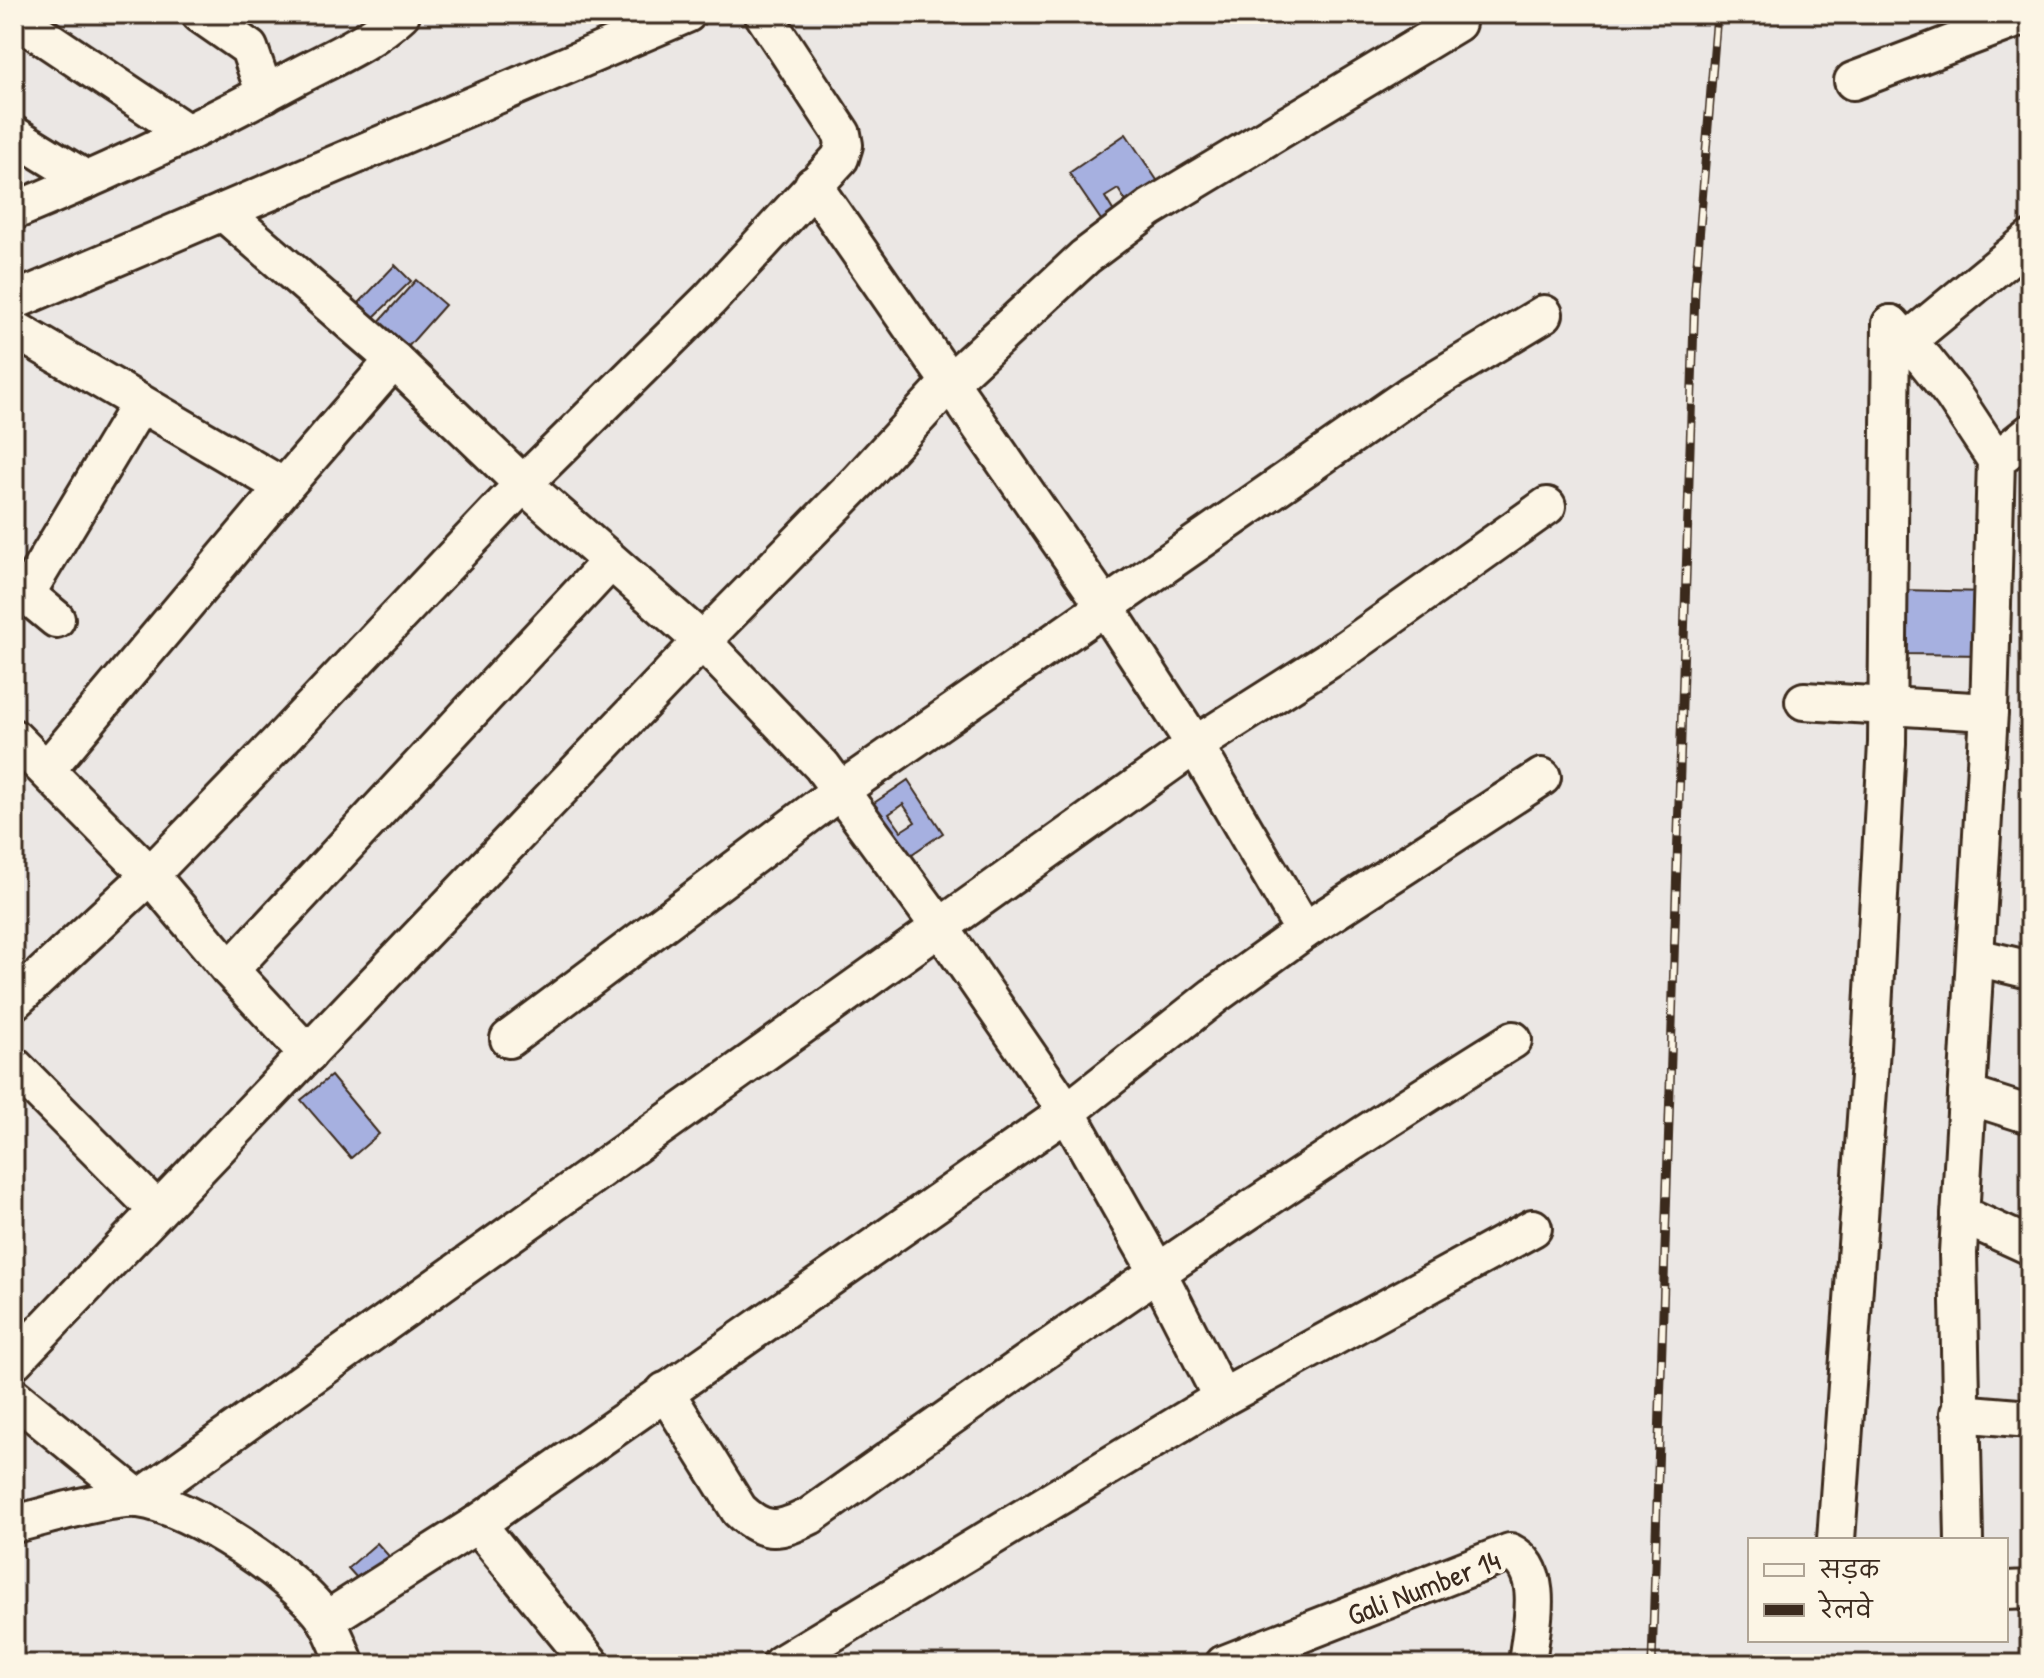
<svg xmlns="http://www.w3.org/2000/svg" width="2044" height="1678" viewBox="0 0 2044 1678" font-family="'Patrick Hand','Playpen Sans Deva',sans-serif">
	<rect width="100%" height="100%" fill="#ebe7e4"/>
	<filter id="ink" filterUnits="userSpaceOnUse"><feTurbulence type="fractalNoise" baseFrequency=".0125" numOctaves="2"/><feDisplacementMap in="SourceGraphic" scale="16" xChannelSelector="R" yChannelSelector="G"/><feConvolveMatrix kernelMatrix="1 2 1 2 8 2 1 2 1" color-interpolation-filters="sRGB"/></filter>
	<g filter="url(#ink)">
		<g fill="#a6b0e0" stroke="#3b2a1e" stroke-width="2" fill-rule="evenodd">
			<path d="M1126,134L1167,195L1110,233L1069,173ZM1118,189L1127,203L1114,212L1105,197Z"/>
			<polygon points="395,265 411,281 374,317 359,303"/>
			<polygon points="416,280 445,305 406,349 377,324"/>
			<polygon points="1901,590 1987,592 1987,655 1900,654"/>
			<path d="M908,780L943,833L906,858L871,805ZM903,804L915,822L901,831L889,814Z"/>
			<polygon points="331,1076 379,1134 351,1158 301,1100"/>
			<polygon points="377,1543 396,1564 367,1589 348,1568"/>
		</g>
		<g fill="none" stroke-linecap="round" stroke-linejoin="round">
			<defs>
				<g id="minor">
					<polyline points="200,14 249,48 265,94"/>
					<polyline points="14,17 186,132"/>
					<polyline points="1853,81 2030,14"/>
					<polyline points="14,135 87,180"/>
					<polyline points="813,185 1106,608 1195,745 1304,931"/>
					<path d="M14,211C110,172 205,126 296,77C332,58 371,42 401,14"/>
					<polyline points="223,212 394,360 523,484 702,641 822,766 940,927 1067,1112 1157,1271 1222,1398"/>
					<polyline points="14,301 687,14"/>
					<polyline points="1891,324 1925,360 1953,395 1996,460 1989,712 1958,1253 1964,1540"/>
					<polyline points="14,329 284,487"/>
					<polyline points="1907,341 2030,240"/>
					<polyline points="1996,460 2030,433"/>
					<polyline points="14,584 56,619"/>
					<polyline points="26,594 140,404"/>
					<polyline points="1804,701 1989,712"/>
					<polyline points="14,738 150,875 230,970 308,1054"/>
					<polyline points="47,769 284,487 394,360"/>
					<polyline points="1976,957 2030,970"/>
					<polyline points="230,970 610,562"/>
					<polyline points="14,1001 150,875 280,741 523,484 709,300 840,158 844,145 842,134 763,14"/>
					<polyline points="509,1039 841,790 1411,394 1544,314"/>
					<polyline points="14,1066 157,1210"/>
					<polyline points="1967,1095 2030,1115"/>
					<polyline points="1960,1214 2030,1246"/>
					<polyline points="14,1361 702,641 858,482 949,383 1085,257 1150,208 1457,23"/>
					<path d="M665,1391L739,1510C765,1535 780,1531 810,1516C1041,1352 1272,1189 1513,1040"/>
					<polyline points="14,1397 139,1499 1195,745 1346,649 1547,506"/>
					<polyline points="1959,1413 2030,1419"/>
					<path d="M14,1524C45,1517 110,1496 139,1499C190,1505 298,1577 326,1620C334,1633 340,1650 346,1664"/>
					<polyline points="477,1524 591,1664"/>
					<polyline points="1836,1540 1871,1048 1887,743 1891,324"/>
					<polyline points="2006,1590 2030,1589"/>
					<polyline points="326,1620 477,1524 1067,1112 1214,996 1304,931 1542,777"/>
					<polyline points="781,1664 1222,1398 1533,1228"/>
					<path d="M1224,1664L1510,1552C1548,1571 1530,1630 1527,1664"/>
				</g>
			</defs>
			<use href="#minor" stroke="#3b2a1e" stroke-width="42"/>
			<use href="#minor" stroke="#fcf5e5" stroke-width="36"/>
			<defs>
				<polyline id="rail" points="1652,1664 1695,289 1717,14"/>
			</defs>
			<use href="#rail" stroke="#3b2a1e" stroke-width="9"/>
			<use href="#rail" stroke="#fcf5e5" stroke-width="6" stroke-dasharray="18" stroke-linecap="butt"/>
		</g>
	</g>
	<g text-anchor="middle" stroke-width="8" stroke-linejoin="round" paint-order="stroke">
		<g font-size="30" fill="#3b2a1e" stroke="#fcf5e5">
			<text transform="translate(1424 1588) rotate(-21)" y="10">Gali Number 14</text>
		</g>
	</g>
	<rect width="2044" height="1678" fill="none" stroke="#fcf5e5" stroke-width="48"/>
	<rect x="24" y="24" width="1996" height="1630" fill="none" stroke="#3b2a1e" stroke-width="3" filter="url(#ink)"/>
	<rect x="1748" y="1538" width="260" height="104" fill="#fcf5e5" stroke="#afa495" stroke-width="2"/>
	<rect x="1764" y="1564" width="40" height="12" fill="#fcf5e5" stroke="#afa495" stroke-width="2"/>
	<text x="1820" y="1578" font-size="24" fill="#3b2a1e">सड़क</text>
	<rect x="1764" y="1604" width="40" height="12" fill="#3b2a1e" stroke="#afa495" stroke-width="2"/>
	<text x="1820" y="1618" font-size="24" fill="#3b2a1e">रेलवे</text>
</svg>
